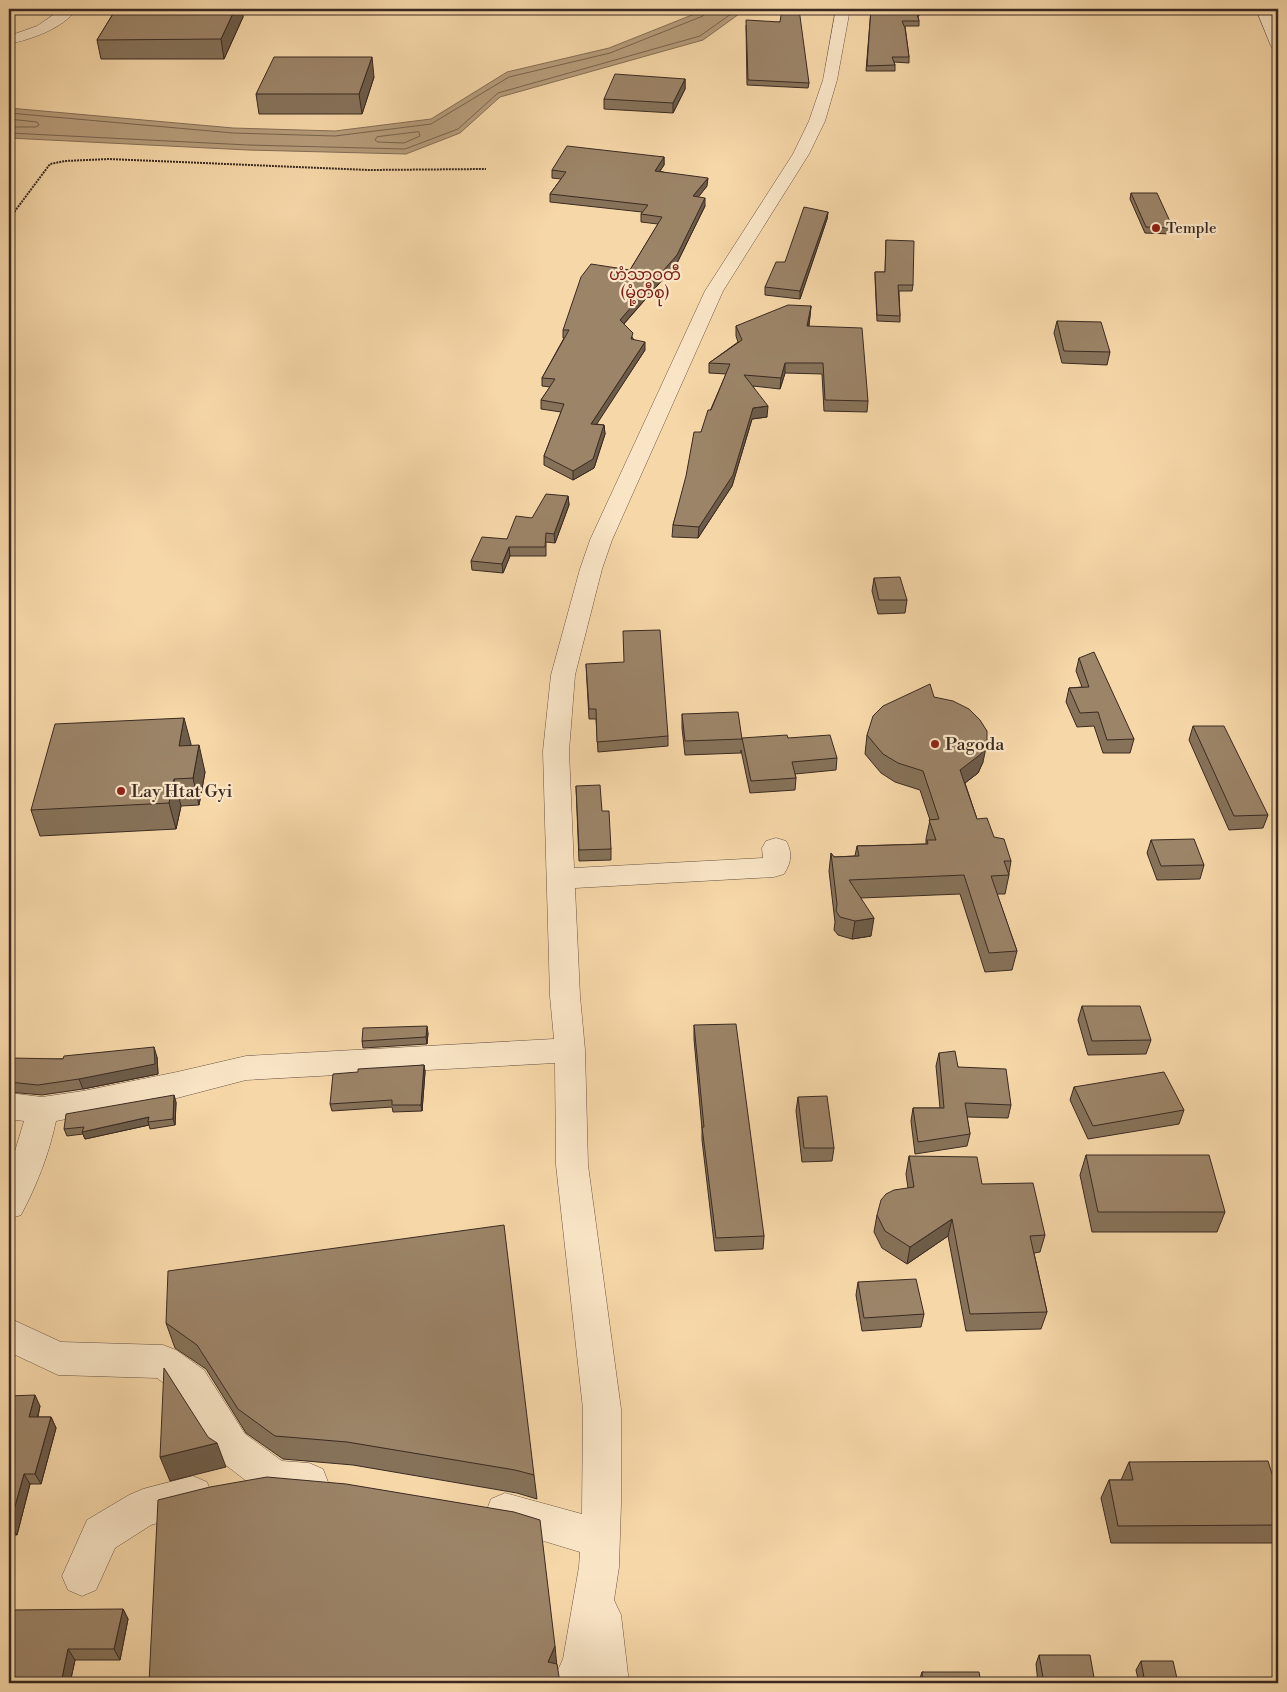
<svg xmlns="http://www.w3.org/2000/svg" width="1287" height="1692" viewBox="0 0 1287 1692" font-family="'Libre Bodoni','Noto Sans Myanmar',serif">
	<rect width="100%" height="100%" fill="#f6d7a8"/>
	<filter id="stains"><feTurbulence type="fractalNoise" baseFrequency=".004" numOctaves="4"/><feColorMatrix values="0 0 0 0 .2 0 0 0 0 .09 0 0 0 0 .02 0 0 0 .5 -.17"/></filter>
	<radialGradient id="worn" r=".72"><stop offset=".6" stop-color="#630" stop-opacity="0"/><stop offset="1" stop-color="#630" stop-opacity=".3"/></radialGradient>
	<polygon fill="#b69c7a" stroke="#846e57" points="707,9 746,9 703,40 500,97 460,133 406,154 248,150 9,138 9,108 233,128 335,131 431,119 507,72 609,48"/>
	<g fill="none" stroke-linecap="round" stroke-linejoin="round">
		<g stroke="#78634e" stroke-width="1">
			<polyline points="9,113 233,133 335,136 431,124 509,77 610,53 703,16 707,9"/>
			<polyline points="9,119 37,122 39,125 36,127 9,127"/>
			<polygon points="419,132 420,136 404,143 378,142 375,140 377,137"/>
			<polyline points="9,133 248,145 405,149 458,129 498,93 700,36 738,9"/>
		</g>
		<defs>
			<g id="street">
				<path d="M62,9H77C62,29 32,39 9,44V36L37,26Z"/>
				<path d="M836,9H850L837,80L825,121L809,154L723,291L612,540L602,569L575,675L569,751L574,868L763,858L762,848L766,841L776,838L786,841C793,853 791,863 784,874L774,877L575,888L580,996L585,1050L588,1165L621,1409V1503L619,1567L614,1600L621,1615L629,1683H552L563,1659L579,1567L580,1552L491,1525L486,1512L491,1499L505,1493L582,1514L583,1409L556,1165L555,1063L246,1080L177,1098L56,1121C49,1154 37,1185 21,1215L9,1219V1171L24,1121L9,1119V1093L42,1097L83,1091L177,1072L246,1056L554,1039L550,996L543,751L551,675L580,569L590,540L705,291L793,154L809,121L823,80Z"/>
				<polygon points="1256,9 1269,9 1278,31 1278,50 1273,49 1271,46"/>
				<polygon points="9,1318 61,1342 163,1345 176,1350 204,1370 245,1434 282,1461 309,1463 323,1469 328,1482 323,1495 309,1501 275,1498 261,1492 219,1460 178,1394 157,1378 58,1375 9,1352"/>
				<polygon points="193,1476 207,1482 212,1495 207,1508 151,1525 115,1548 96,1590 82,1596 68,1590 62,1576 87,1520 129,1495 143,1489"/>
			</g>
		</defs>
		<use href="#street" stroke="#695544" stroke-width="1"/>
		<polyline stroke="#3a2a22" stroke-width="2" stroke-dasharray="2 1" stroke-linecap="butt" points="9,219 50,164 65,161 109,159 368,170 486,169"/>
		<use href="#street" fill="#f9e5c6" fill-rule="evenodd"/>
	</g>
	<g fill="#867259" stroke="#3a2a22">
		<polygon points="116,9 242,9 243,17 224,59 101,59 97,40"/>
		<polygon points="864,9 919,9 920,11 919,16 918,16 919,21 919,26 905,26 909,57 909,63 894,62 895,65 895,71 866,71 871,9"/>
		<polygon points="963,9 992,9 992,10"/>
		<polygon points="780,22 809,83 808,88 747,85 746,25"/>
		<polygon points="374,77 362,114 259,114 256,94"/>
		<polygon points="685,79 685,89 673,113 604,109 604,99"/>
		<polygon points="664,157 664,165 660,171 707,186 698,197 705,206 677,263 624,324 634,340 645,350 596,424 604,425 605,434 594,468 573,480 544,465 544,456 561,412 541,409 541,400 550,387 542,386 542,378 564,338 563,338 563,330 630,270 658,224 641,222 641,214 642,212 550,202 550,194 561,179 552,178 552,170"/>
		<polygon points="1131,193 1173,228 1172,234 1145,233 1130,199"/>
		<polygon points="828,212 827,219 800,299 765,295 765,287 785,262"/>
		<polygon points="886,240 913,285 912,291 899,291 900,316 900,322 877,321 875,278 875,272 885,272"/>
		<polygon points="811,306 809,326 868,401 867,412 824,411 822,374 785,373 780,389 753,386 767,417 752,419 732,486 698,538 672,537 673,525 701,432 726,374 709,373 709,363 738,342 736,336 736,326"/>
		<polygon points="1057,321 1110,352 1107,365 1062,363 1054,333"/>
		<polygon points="568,496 569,505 555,543 546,542 546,556 510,556 503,573 472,570 471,561 507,539 532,518"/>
		<polygon points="874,578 907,600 905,613 878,614 872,591"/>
		<polygon points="1079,658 1134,739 1130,753 1103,753 1094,726 1077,727 1066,702 1069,688 1082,687 1076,671"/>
		<polygon points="586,664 668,736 668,746 598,752 596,719 589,719"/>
		<polygon points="934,697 983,762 978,773 965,783 977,819 994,837 1011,861 1009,873 1009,875 1005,894 997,894 1017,951 1012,970 985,972 960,894 861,898 871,936 852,939 838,935 834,930 835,922 829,871 831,853 834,857 855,856 857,846 926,844 926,839 930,820 920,790 895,782 881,773 865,754 867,735"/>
		<polygon points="682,714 742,739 788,738 837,758 836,770 795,774 796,778 795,790 750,793 741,750 741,753 685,755 682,728"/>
		<polygon points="1193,726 1268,815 1263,828 1229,830 1189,740"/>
		<polygon points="191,744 190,746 205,772 199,805 181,806 176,829 40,836 31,810"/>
		<polygon points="576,786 602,811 611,849 611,860 579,861"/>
		<polygon points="1151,840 1204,865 1200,879 1157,880 1147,853"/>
		<polygon points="1082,1006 1151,1040 1146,1054 1088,1055 1078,1020"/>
		<polygon points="694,1025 764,1236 763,1249 715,1251 702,1140 702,1129 694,1039"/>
		<polygon points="428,1033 427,1044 363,1048 362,1041"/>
		<polygon points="939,1053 1011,1105 1008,1118 967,1117 970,1134 967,1146 915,1154 911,1121 913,1108 940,1108 936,1066"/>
		<polygon points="157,1057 158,1074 83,1089 42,1095 9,1092 9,1060"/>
		<polygon points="424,1065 425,1072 422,1111 393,1112 392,1107 332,1111 330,1104 358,1072"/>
		<polygon points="1074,1087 1184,1110 1179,1124 1088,1139 1070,1100"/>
		<polygon points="798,1097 834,1148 832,1161 802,1162 796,1111"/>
		<polygon points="176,1102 175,1125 150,1129 149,1125 85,1139 83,1134 67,1136 64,1129"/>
		<polygon points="1086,1155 1225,1212 1217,1232 1092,1232 1080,1175"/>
		<polygon points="909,1156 982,1184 1045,1235 1040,1252 1034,1253 1047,1312 1041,1329 966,1331 948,1236 907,1264 882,1248 874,1232 877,1215 908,1188 906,1174"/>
		<polygon points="858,1282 924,1314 921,1327 862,1331 856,1295"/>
		<polygon points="166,1323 534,1475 537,1499 517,1493 353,1465 283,1459 246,1433 206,1369 175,1348"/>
		<polygon points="9,1396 40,1406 38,1417 51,1417 56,1428 41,1484 30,1484 17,1535 10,1535 9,1540"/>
		<polygon points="1129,1462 1278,1493 1278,1543 1111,1543 1101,1498 1109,1480 1121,1480"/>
		<polygon points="123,1609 128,1619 120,1660 75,1660 70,1683 9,1683"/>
		<polygon points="1039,1655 1095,1683 1038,1683 1036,1664"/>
		<polygon points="1141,1661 1178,1683 1139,1683 1136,1670"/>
		<polygon points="922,1672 981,1683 920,1683 919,1681"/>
	</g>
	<g fill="#6d5c49" stroke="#3a2a22">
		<polygon points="235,9 242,9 243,17 224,59 221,39"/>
		<polygon points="372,57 374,77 362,114 359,94"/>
		<polygon points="685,79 685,89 673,113 673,103"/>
		<polygon points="664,157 664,165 655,178 655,171"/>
		<polygon points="708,178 707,186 693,204 693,196"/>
		<polygon points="705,198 705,206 677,263 620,328 620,320"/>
		<polygon points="828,212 827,219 800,299 800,291"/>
		<polygon points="811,306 810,316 807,336 807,326"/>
		<polygon points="645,342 645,350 591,433 591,424"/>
		<polygon points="785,363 785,373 780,389 781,378"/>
		<polygon points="768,406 767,417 752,419 732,486 698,538 699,527 753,408"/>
		<polygon points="604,425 605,434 594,468 573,480 573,471"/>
		<polygon points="568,496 569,505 555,543 554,534"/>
		<polygon points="509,547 510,556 503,573 502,564"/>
		<polygon points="184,718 191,744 185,772 179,746"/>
		<polygon points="987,743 983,762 978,773 957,789 960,770"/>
		<polygon points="199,745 205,772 199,805 193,778"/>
		<polygon points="174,779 181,806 176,829 169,803"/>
		<polygon points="874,918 871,936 852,939 855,921"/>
		<polygon points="427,1026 428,1033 427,1044 426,1037"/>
		<polygon points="154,1047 157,1057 158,1074 83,1089 79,1079"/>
		<polygon points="424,1065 425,1072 422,1111 421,1105"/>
		<polygon points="174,1095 176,1102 175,1125 173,1119"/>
		<polygon points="149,1117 148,1122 149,1125 85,1139 82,1132"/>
		<polygon points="952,1219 948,1236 907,1264 910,1247"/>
		<polygon points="35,1395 40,1406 35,1428 29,1417"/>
		<polygon points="51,1417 56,1428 41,1484 35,1474"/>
		<polygon points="217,1443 226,1467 170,1481 160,1457"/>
		<polygon points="24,1474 30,1484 17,1535 10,1524"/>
		<polygon points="123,1609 128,1619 120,1660 114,1649"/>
		<polygon points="555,1646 557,1667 548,1662"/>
		<polygon points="68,1649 75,1660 70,1683 61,1683"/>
	</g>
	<g fill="#9c8468" stroke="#3a2a22">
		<polygon points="116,9 235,9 221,39 97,40"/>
		<polygon points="782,9 799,9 809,83 748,80 746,20 780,22"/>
		<polygon points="871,9 919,9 920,11 916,11 919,21 902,21 905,28 909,57 892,57 895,65 867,66"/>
		<polygon points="274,57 372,57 359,94 256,94"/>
		<polygon points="615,74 685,79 673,103 604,99"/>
		<polygon points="567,146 664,157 655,171 708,178 693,196 705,198 677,255 620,320 633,333 631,339 645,342 591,424 604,425 593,459 573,471 544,456 564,404 541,400 555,379 542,378 569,330 563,330 581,277 591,264 630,270 662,217 641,214 648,205 550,194 566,172 552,170"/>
		<polygon points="1131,193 1157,193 1173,228 1146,227"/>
		<polygon points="804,207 828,212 800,291 765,287 776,262 785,262"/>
		<polygon points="886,240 914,241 913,285 898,285 900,316 877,315 875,272 885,272"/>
		<polygon points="788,305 811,306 807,326 862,328 868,401 825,400 823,363 785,363 781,378 744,375 768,406 753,408 733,475 699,527 673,525 686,476 694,432 701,432 708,410 711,410 730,364 709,363 742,340 736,326"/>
		<polygon points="1057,321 1101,322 1110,352 1064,351"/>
		<polygon points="546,494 568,496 554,534 546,533 545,547 509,547 502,564 471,561 482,537 507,539 516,516 532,518"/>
		<polygon points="900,577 907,600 879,600 874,578"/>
		<polygon points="660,630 668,736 597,742 596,709 589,709 586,664 624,662 623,631"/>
		<polygon points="1094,652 1134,739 1107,740 1098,712 1080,713 1069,688 1089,687 1079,658"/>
		<polygon points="930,684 934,697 953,701 969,709 980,720 987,731 987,743 981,754 960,770 977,819 987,818 994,837 1004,839 1011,861 1004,861 1009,875 991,876 1017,951 989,953 964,875 849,880 874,918 855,921 840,917 836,911 837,904 831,853 834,857 859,856 857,846 928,844 927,840 936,840 929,820 939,819 923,771 898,763 883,754 867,735 873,716 883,706"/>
		<polygon points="738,712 742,739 685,741 682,714"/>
		<polygon points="184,718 179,746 199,745 193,778 174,779 169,803 31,810 55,724"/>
		<polygon points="1193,726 1224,726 1268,815 1234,816"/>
		<polygon points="787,735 788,738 830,735 837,758 792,762 796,778 751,781 742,738"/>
		<polygon points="600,785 602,811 609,811 611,849 579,850 576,786"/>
		<polygon points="1194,839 1204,865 1161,866 1151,840"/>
		<polygon points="1082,1006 1140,1006 1151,1040 1092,1041"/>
		<polygon points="736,1024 764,1236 716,1238 702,1127 704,1127 694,1025"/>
		<polygon points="427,1026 426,1037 362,1041 363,1028"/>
		<polygon points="154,1047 155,1064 79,1079 38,1085 9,1082 9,1060 11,1060 12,1058 63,1059 64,1056"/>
		<polygon points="955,1051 958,1067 1006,1069 1011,1105 965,1103 970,1134 918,1142 913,1108 944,1108 939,1053"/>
		<polygon points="424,1065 421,1105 392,1105 392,1100 330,1104 333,1074 358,1072 358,1069"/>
		<polygon points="1164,1072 1184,1110 1093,1126 1074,1087"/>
		<polygon points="174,1095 173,1119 148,1122 149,1117 82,1132 84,1127 64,1129 66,1114"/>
		<polygon points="827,1096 834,1148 804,1148 798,1097"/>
		<polygon points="1086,1155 1209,1155 1225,1212 1098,1212"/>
		<polygon points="909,1156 977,1157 982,1184 1033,1183 1045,1235 1030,1236 1047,1312 970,1314 952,1219 910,1247 885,1231 877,1215 881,1200 886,1194 894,1190 914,1187"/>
		<polygon points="504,1225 534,1475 515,1470 347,1442 275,1436 238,1409 197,1345 166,1323 168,1271"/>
		<polygon points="916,1279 924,1314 864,1318 858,1282"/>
		<polygon points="164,1368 208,1437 217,1443 160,1457"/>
		<polygon points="35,1395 29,1417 51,1417 35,1474 24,1474 10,1524 9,1524 9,1396"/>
		<polygon points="1268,1461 1278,1493 1278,1525 1118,1526 1109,1480 1133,1480 1129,1462"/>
		<polygon points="267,1477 346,1484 514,1512 540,1520 555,1646 548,1662 557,1664 560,1683 149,1683 158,1500 210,1487"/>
		<polygon points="123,1609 114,1649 68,1649 61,1683 9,1683 9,1610"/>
		<polygon points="1039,1655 1090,1655 1095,1683 1044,1683"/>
		<polygon points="1141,1661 1173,1661 1178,1683 1145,1683"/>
		<polygon points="922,1672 979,1672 981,1683 923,1683"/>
	</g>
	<g fill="#8f2418" stroke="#f9e5c6" stroke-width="2">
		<circle cx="1156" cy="228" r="5"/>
		<circle cx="935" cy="744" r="5"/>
		<circle cx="121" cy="791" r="5"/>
	</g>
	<g text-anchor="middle" stroke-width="4.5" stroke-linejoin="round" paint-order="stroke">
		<g font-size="15" fill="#3a2a22" stroke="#f9e5c6" text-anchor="start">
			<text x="1166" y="233">Temple</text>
		</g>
		<g font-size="16" fill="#7a1f14" stroke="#f9e5c6">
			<text x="645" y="280">ဟံသာဝတီ<tspan x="645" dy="18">(မုံ့တီစု)</tspan></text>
		</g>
		<g font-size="18" fill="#3a2a22" stroke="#f9e5c6" text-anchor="start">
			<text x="945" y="750">Pagoda</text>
			<text x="131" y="797">Lay Htat Gyi</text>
		</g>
	</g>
	<rect width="1287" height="1692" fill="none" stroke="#f6d7a8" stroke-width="30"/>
	<rect x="10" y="10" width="1267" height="1672" fill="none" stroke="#3a2a22" stroke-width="2.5"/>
	<rect x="15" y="15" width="1257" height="1662" fill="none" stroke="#3a2a22"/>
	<rect width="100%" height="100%" filter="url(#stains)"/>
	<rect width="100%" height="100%" fill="url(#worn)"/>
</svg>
